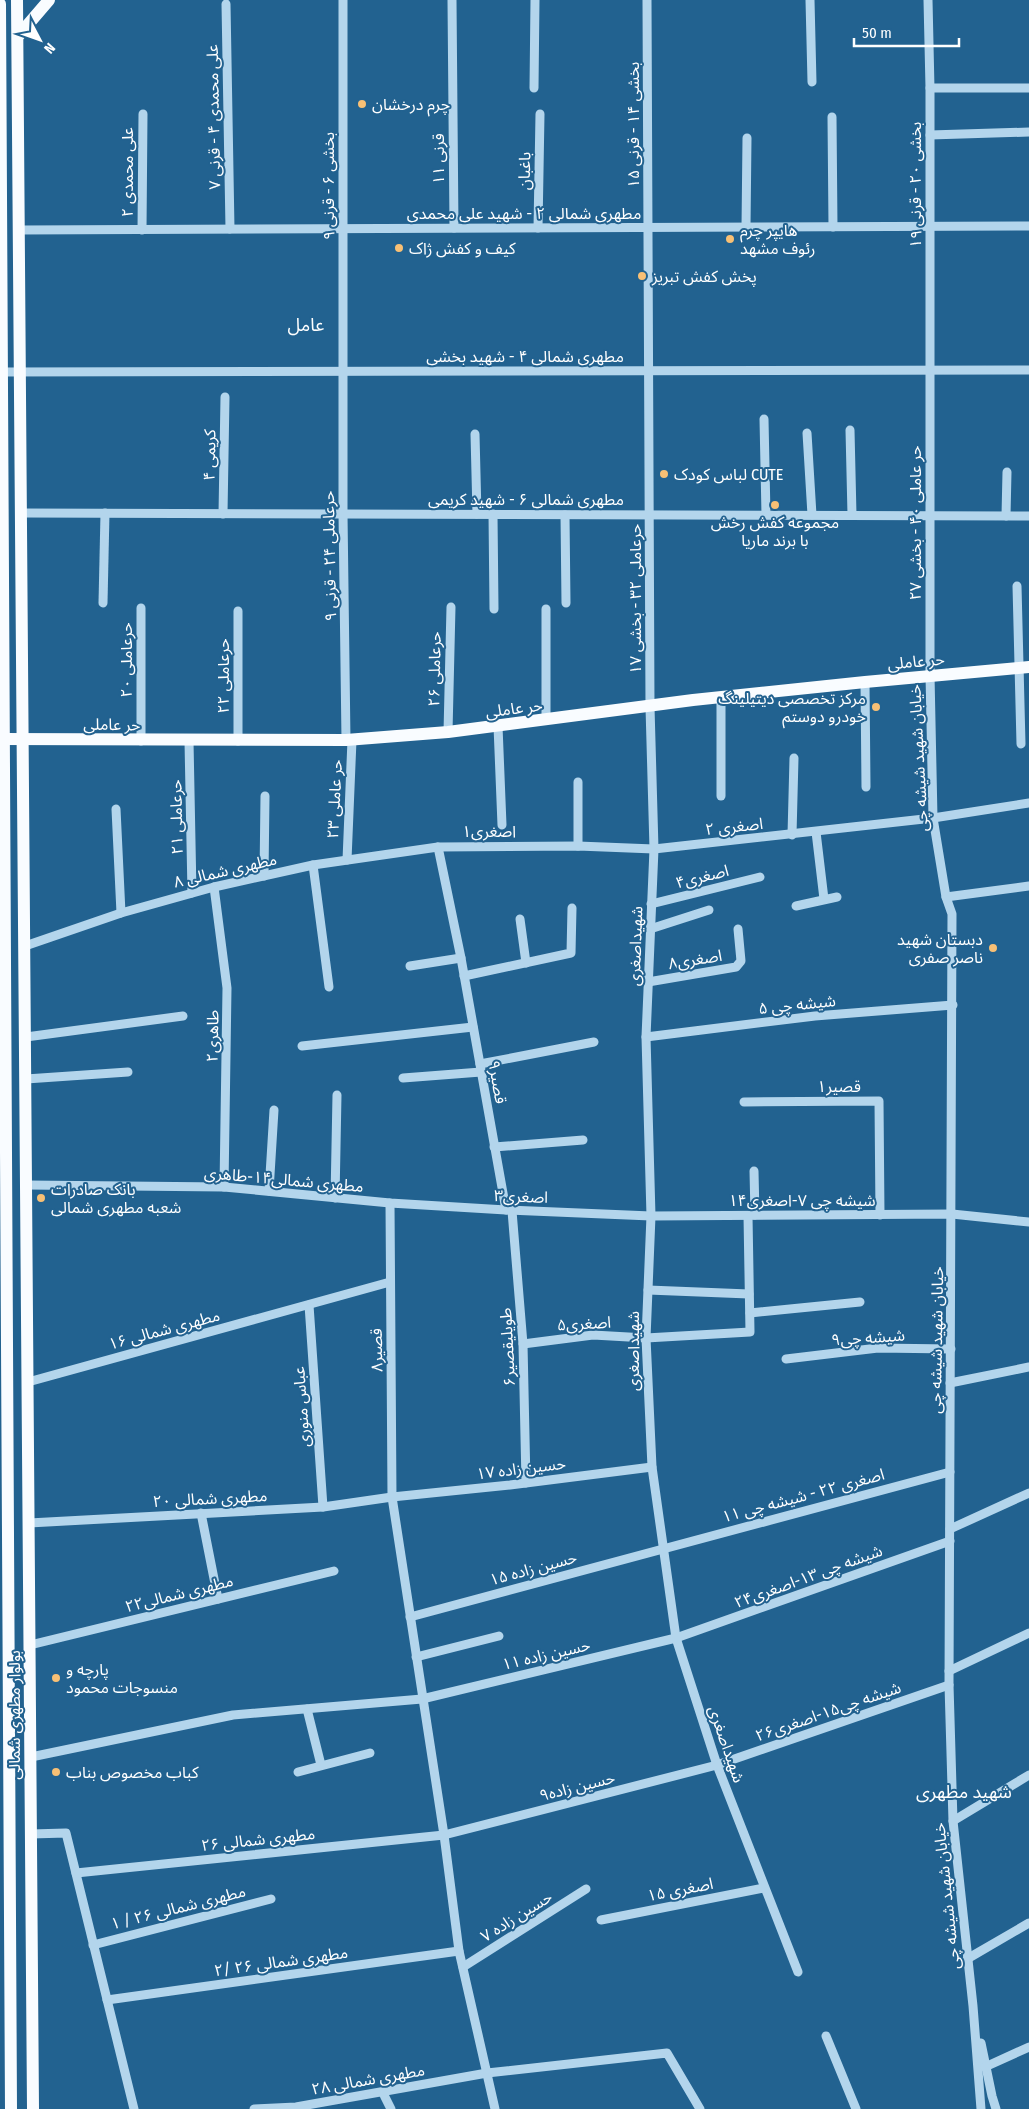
<svg xmlns="http://www.w3.org/2000/svg" width="1029" height="2109" viewBox="0 0 1029 2109" font-family="'Fira Sans Condensed','Noto Sans Arabic',sans-serif">
	<rect width="100%" height="100%" fill="#226290"/>
	<g fill="none" stroke-linecap="round" stroke-linejoin="round">
		<g stroke="#b3d5ec" stroke-width="9">
			<polyline points="343,0 343,514 346,740"/>
			<polyline points="452,0 454,228"/>
			<polyline points="647,0 650,707 654,849 646,1037 651,1216 646,1338 652,1467 676,1638 717,1765 798,1972"/>
			<polyline points="810,0 812,82"/>
			<polyline points="928,0 930,88 930,675 933,818 946,897 952,914 949,1685 953,1821 973,2006 981,2109"/>
			<polyline points="226,4 230,229"/>
			<polyline points="534,88 535,0"/>
			<polyline points="930,88 1029,88"/>
			<polyline points="832,117 833,227"/>
			<polyline points="930,135 1029,132"/>
			<polyline points="746,227 747,138"/>
			<polyline points="538,228 540,114"/>
			<polyline points="20,230 1029,226"/>
			<polyline points="142,230 143,114"/>
			<polyline points="0,372 1029,370"/>
			<polyline points="764,419 766,515"/>
			<polyline points="850,430 852,515"/>
			<polyline points="807,433 812,515"/>
			<polyline points="475,434 477,514"/>
			<polyline points="22,513 1029,516"/>
			<polyline points="223,514 225,397"/>
			<polyline points="493,514 494,609"/>
			<polyline points="565,515 566,603"/>
			<polyline points="1006,516 1007,472"/>
			<polyline points="1017,586 1021,744"/>
			<polyline points="103,603 105,513"/>
			<polyline points="141,608 141,741"/>
			<polyline points="546,609 546,720"/>
			<polyline points="865,682 866,787"/>
			<polyline points="721,698 721,796"/>
			<polyline points="498,726 502,825"/>
			<polyline points="448,732 451,607"/>
			<polyline points="189,741 192,893"/>
			<polyline points="238,741 238,611"/>
			<polyline points="578,782 578,846"/>
			<polyline points="116,809 121,913"/>
			<polyline points="816,832 824,899"/>
			<polyline points="792,835 794,758"/>
			<polyline points="438,847 461,958 506,1210"/>
			<polyline points="347,860 352,740"/>
			<polyline points="313,865 329,987"/>
			<polyline points="264,876 265,796"/>
			<polyline points="214,887 227,988 224,1187"/>
			<polyline points="946,897 1029,886"/>
			<polyline points="651,904 760,877"/>
			<polyline points="796,906 837,897"/>
			<polyline points="520,919 526,963"/>
			<polyline points="650,929 709,910"/>
			<polyline points="25,946 121,913 214,887 313,865 438,847 578,846 654,849 933,818 1029,803"/>
			<polyline points="410,966 461,958"/>
			<polyline points="464,976 571,953 572,908"/>
			<polyline points="648,982 736,967 741,961 738,929"/>
			<polyline points="26,1037 183,1016"/>
			<polyline points="646,1037 815,1016 953,1005"/>
			<polyline points="302,1046 473,1027"/>
			<polyline points="480,1064 594,1042"/>
			<polyline points="403,1078 481,1072"/>
			<polyline points="26,1079 128,1072"/>
			<polyline points="744,1102 879,1101 880,1215"/>
			<polyline points="494,1147 583,1140"/>
			<polyline points="754,1171 755,1215"/>
			<polyline points="27,1185 224,1187 390,1203 506,1210 651,1216 952,1214 1029,1222"/>
			<polyline points="269,1191 274,1110"/>
			<polyline points="335,1198 337,1095"/>
			<polyline points="390,1203 392,1497 444,1835 459,1951 495,2109"/>
			<polyline points="512,1211 523,1344 526,1483"/>
			<polyline points="648,1290 749,1294"/>
			<polyline points="309,1305 323,1507"/>
			<polyline points="750,1313 860,1302"/>
			<polyline points="523,1344 593,1335 646,1338 750,1332 748,1216"/>
			<polyline points="786,1359 878,1348 951,1349"/>
			<polyline points="28,1382 390,1282"/>
			<polyline points="950,1383 1029,1367"/>
			<polyline points="201,1513 218,1599"/>
			<polyline points="29,1523 323,1507 392,1497 510,1485 652,1467"/>
			<polyline points="950,1529 1029,1493"/>
			<polyline points="410,1617 950,1472"/>
			<polyline points="30,1645 334,1571"/>
			<polyline points="416,1657 499,1636"/>
			<polyline points="949,1671 1029,1633"/>
			<polyline points="307,1709 321,1765"/>
			<polyline points="31,1757 233,1715 422,1699 676,1638 950,1541"/>
			<polyline points="298,1772 370,1753"/>
			<polyline points="953,1821 1029,1775"/>
			<polyline points="31,1834 66,1833 134,2109"/>
			<polyline points="76,1873 444,1835 717,1765 949,1685"/>
			<polyline points="601,1920 764,1888"/>
			<polyline points="93,1945 271,1899"/>
			<polyline points="967,1959 1029,1923"/>
			<polyline points="463,1967 586,1889"/>
			<polyline points="107,2000 459,1951"/>
			<polyline points="826,2036 856,2109"/>
			<polyline points="981,2043 992,2096 996,2109"/>
			<polyline points="985,2067 1029,2047"/>
			<polyline points="383,2093 391,2109"/>
			<polyline points="254,2109 296,2107 487,2073 667,2053 700,2109"/>
		</g>
		<g stroke="#f9fcff" stroke-width="12">
			<polyline points="17,0 33,2109"/>
			<polyline points="0,4 11,2109"/>
			<polyline points="19,35 49,0"/>
			<polyline points="0,739 346,740 448,732 693,700 865,682 1029,667"/>
		</g>
	</g>
	<g fill="#f8c075" stroke="#226290" stroke-width="2">
		<circle cx="362" cy="104" r="5"/>
		<circle cx="730" cy="239" r="5"/>
		<circle cx="399" cy="248" r="5"/>
		<circle cx="642" cy="276" r="5"/>
		<circle cx="664" cy="474" r="5"/>
		<circle cx="775" cy="505" r="5"/>
		<circle cx="876" cy="707" r="5"/>
		<circle cx="993" cy="948" r="5"/>
		<circle cx="41" cy="1198" r="5"/>
		<circle cx="56" cy="1678" r="5"/>
		<circle cx="56" cy="1772" r="5"/>
	</g>
	<g text-anchor="middle" stroke-width="4" stroke-linejoin="round" paint-order="stroke">
		<g font-size="16" fill="#fff" stroke="#226290" text-anchor="start">
			<text x="372" y="110">چرم درخشان</text>
			<text x="740" y="236">هایپر چرم<tspan x="740" dy="18">رئوف مشهد</tspan></text>
			<text x="409" y="254">کیف و کفش ژاک</text>
			<text x="652" y="282">پخش کفش تبریز</text>
			<text x="674" y="480">لباس کودک CUTE</text>
			<text x="775" y="528" text-anchor="middle">مجموعه کفش رخش<tspan x="775" dy="18">با برند ماریا</tspan></text>
			<text x="866" y="704" text-anchor="end">مرکز تخصصی دیتیلینگ<tspan x="866" dy="18">خودرو دوستم</tspan></text>
			<text x="983" y="945" text-anchor="end">دبستان شهید<tspan x="983" dy="18">ناصر صفری</tspan></text>
			<text x="51" y="1195">بانک صادرات<tspan x="51" dy="18">شعبه مطهری شمالی</tspan></text>
			<text x="66" y="1675">پارچه و<tspan x="66" dy="18">منسوجات محمود</tspan></text>
			<text x="66" y="1778">كباب مخصوص بناب</text>
		</g>
		<g font-size="16" fill="#fff" stroke="#226290">
			<text transform="translate(213 117) rotate(-91)" y="6">علی محمدی ۴ - قرنی ۷</text>
			<text transform="translate(633 125) rotate(-90)" y="6">بخشی ۱۴ - قرنی ۱۵</text>
			<text transform="translate(438 159) rotate(-90)" y="6">قرنی ۱۱</text>
			<text transform="translate(524 171) rotate(-89)" y="6">باغبان</text>
			<text transform="translate(127 172) rotate(-90)" y="6">علی محمدی ۲</text>
			<text transform="translate(915 185) rotate(-90)" y="6">بخشی ۲۰ - قرنی ۱۹</text>
			<text transform="translate(328 186) rotate(-90)" y="6">بخشی ۶ - قرنی ۹</text>
			<text x="524" y="219">مطهری شمالی ۲ - شهید علی محمدی</text>
			<text x="525" y="362">مطهری شمالی ۴ - شهید بخشی</text>
			<text transform="translate(209 455) rotate(-89)" y="6">کریمی ۴</text>
			<text x="526" y="505">مطهری شمالی ۶ - شهید کریمی</text>
			<text transform="translate(915 523) rotate(-90)" y="6">حر عاملی ۴۰ - بخشی ۲۷</text>
			<text transform="translate(329 556) rotate(-91)" y="6">حرعاملی ۲۴ - قرنی ۹</text>
			<text transform="translate(635 599) rotate(-90)" y="6">حرعاملی ۳۲ - بخشی ۱۷</text>
			<text transform="translate(126 660) rotate(-90)" y="6">حرعاملی ۲۰</text>
			<text transform="translate(916 661) rotate(-5)" y="6">حر عاملی</text>
			<text transform="translate(434 669) rotate(-89)" y="6">حرعاملی ۲۶</text>
			<text transform="translate(223 676) rotate(-90)" y="6">حرعاملی ۲۲</text>
			<text transform="translate(514 708) rotate(-7)" y="6">حر عاملی</text>
			<text transform="translate(112 724) rotate(1)" y="6">حر عاملی</text>
			<text transform="translate(918 758) rotate(-93)" y="6">خیابان شهید شیشه چی</text>
			<text transform="translate(334 799) rotate(-87)" y="6">حر عاملی ۲۳</text>
			<text transform="translate(176 817) rotate(-91)" y="6">حرعاملی ۲۱</text>
			<text transform="translate(734 826) rotate(-6)" y="6">اصغری ۲</text>
			<text x="489" y="837">اصغری۱</text>
			<text transform="translate(225 870) rotate(-13)" y="6">مطهری شمالی ۸</text>
			<text transform="translate(702 876) rotate(-14)" y="6">اصغری۴</text>
			<text transform="translate(635 946) rotate(-88)" y="6">شهیداصغری</text>
			<text transform="translate(695 959) rotate(-9)" y="6">اصغری۸</text>
			<text transform="translate(797 1004) rotate(-6)" y="6">شیشه چی ۵</text>
			<text transform="translate(212 1036) rotate(-89)" y="6">طاهری۲</text>
			<text transform="translate(498 1082) rotate(80)" y="6">قصیر۹</text>
			<text x="839" y="1092">قصیر۱</text>
			<text transform="translate(284 1179) rotate(5)" y="6">مطهری شمالی۱۴-طاهری</text>
			<text transform="translate(521 1196) rotate(2)" y="6">اصغری۳</text>
			<text x="802" y="1206">شیشه چی ۷-اصغری۱۴</text>
			<text transform="translate(584 1323) rotate(-3)" y="6">اصغری۵</text>
			<text transform="translate(164 1329) rotate(-15)" y="6">مطهری شمالی ۱۶</text>
			<text transform="translate(868 1337) rotate(-4)" y="6">شیشه چی۹</text>
			<text transform="translate(936 1340) rotate(-89)" y="6">خیابان شهید شیشه چی</text>
			<text transform="translate(507 1347) rotate(-93)" y="6">طویلیقصیر۶</text>
			<text transform="translate(376 1350) rotate(-91)" y="6">قصیر۸</text>
			<text transform="translate(633 1351) rotate(-90)" y="6">شهیداصغری</text>
			<text transform="translate(301 1407) rotate(-94)" y="6">عباس منوری</text>
			<text transform="translate(521 1468) rotate(-7)" y="6">حسین زاده ۱۷</text>
			<text transform="translate(803 1495) rotate(-15)" y="6">اصغری ۲۲ - شیشه چی ۱۱</text>
			<text transform="translate(210 1498) rotate(-3)" y="6">مطهری شمالی ۲۰</text>
			<text transform="translate(533 1568) rotate(-15)" y="6">حسین زاده ۱۵</text>
			<text transform="translate(808 1576) rotate(-20)" y="6">شیشه چی ۱۳-اصغری۲۴</text>
			<text transform="translate(179 1593) rotate(-14)" y="6">مطهری شمالی۲۲</text>
			<text transform="translate(546 1654) rotate(-13)" y="6">حسین زاده ۱۱</text>
			<text transform="translate(828 1711) rotate(-19)" y="6">شیشه چی۱۵-اصغری۲۶</text>
			<text transform="translate(14 1715) rotate(-90)" y="6">بولوار مطهری شمالی</text>
			<text transform="translate(727 1744) rotate(71)" y="6">شهیداصغری</text>
			<text transform="translate(577 1786) rotate(-14)" y="6">حسین زاده۹</text>
			<text transform="translate(258 1839) rotate(-6)" y="6">مطهری شمالی ۲۶</text>
			<text transform="translate(680 1889) rotate(-11)" y="6">اصغری ۱۵</text>
			<text transform="translate(946 1896) rotate(-96)" y="6">خیابان شهید شیشه چی</text>
			<text transform="translate(178 1907) rotate(-14)" y="6">مطهری شمالی ۲۶ / ۱</text>
			<text transform="translate(516 1916) rotate(-32)" y="6">حسین زاده ۷</text>
			<text transform="translate(281 1961) rotate(-8)" y="6">مطهری شمالی ۲۶ /۲</text>
			<text transform="translate(368 2079) rotate(-10)" y="6">مطهری شمالی ۲۸</text>
		</g>
		<g font-size="18" fill="#fff" stroke="#226290">
			<text x="306" y="331">عامل</text>
			<text x="964" y="1798">شهید مطهری</text>
		</g>
	</g>
	<g transform="translate(40 40) rotate(131)" stroke="#226290" stroke-width="4" paint-order="stroke">
	<path d="M0-4L9 19L0 12L-9 19Z" fill="#ffffff"/>
	<text y="-8" font-size="14" font-weight="bold" text-anchor="middle" fill="#ffffff">N</text>
	</g>
	<path d="M854 38v8h105v-8" fill="none" stroke="#ffffff" stroke-width="2.5"/>
	<text x="862" y="38" font-size="15" fill="#ffffff" stroke="#226290" stroke-width="4" paint-order="stroke">50 m</text>
</svg>
